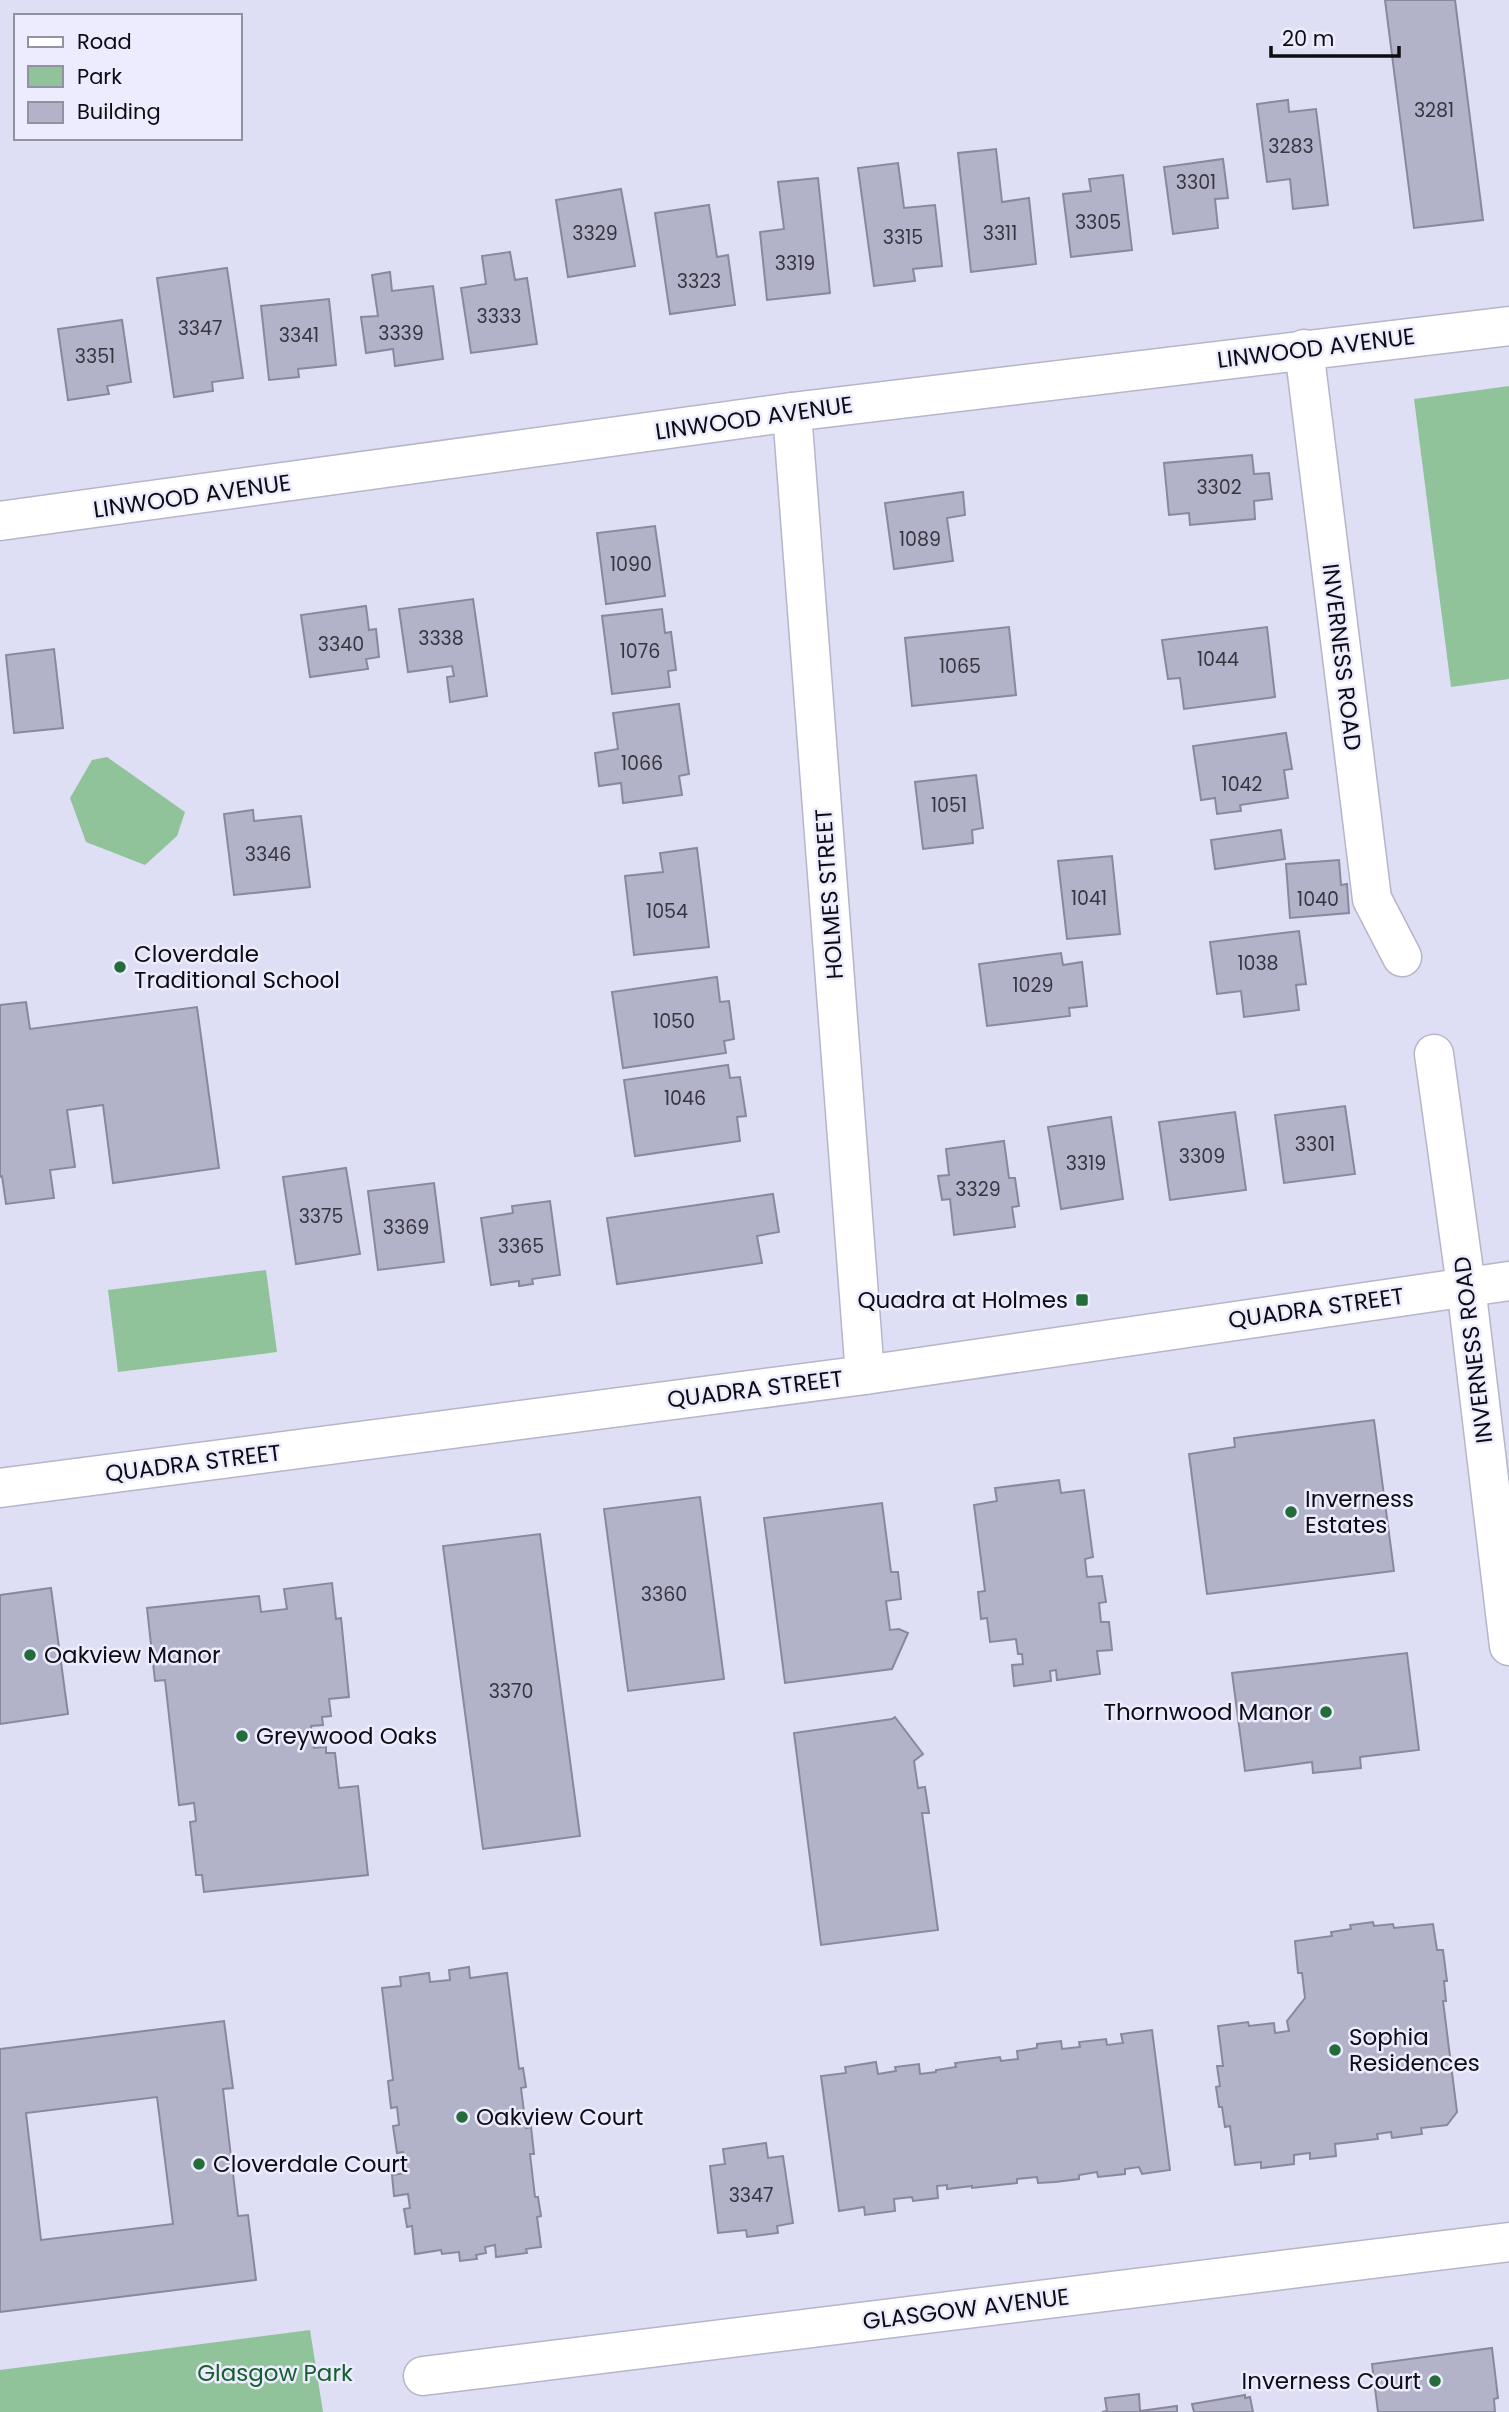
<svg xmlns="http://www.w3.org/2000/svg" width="1509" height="2412" viewBox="0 0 1509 2412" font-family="Poppins,sans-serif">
	<rect width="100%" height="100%" fill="#dedef5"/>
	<g fill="#91c39a">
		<polygon points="1509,386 1509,679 1451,687 1414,399"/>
		<polygon points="107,757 185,812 177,836 145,865 86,842 70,798 92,760"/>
		<polygon points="266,1270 277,1352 118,1372 108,1290"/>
		<polygon points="310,2330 323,2412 0,2412 0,2370"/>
	</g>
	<g fill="#b2b2c8" stroke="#89889d" stroke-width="2" fill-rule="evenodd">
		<polygon points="1385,0 1455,0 1483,220 1414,228"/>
		<polygon points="1288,100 1289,112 1316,109 1328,205 1293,209 1290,179 1267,182 1257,104"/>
		<polygon points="996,149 1002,202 1029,198 1036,264 971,272 958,153"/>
		<polygon points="1223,159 1228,198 1215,199 1218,228 1173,234 1164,167"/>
		<polygon points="898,163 904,208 935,205 942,266 913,269 915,281 874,286 858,168"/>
		<polygon points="1123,175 1132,250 1071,257 1063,194 1091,191 1089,179"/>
		<polygon points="818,178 830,293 767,300 760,232 784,229 778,182"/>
		<polygon points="621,189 635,266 568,277 556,200"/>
		<polygon points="709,205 717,257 728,255 735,305 670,314 655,213"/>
		<polygon points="510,252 515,280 527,278 537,344 471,353 461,288 486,284 482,256"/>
		<polygon points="227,268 243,378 212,382 213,391 174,397 157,278"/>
		<polygon points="390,272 392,291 433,286 443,359 395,366 393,349 366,353 361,317 378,316 372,275"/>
		<polygon points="329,299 336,365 298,369 299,377 269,380 261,306"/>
		<polygon points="122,320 131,382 107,386 109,394 68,400 58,329"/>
		<polygon points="1252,455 1254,474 1269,473 1272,499 1254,501 1255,519 1190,525 1189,513 1169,515 1164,463"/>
		<polygon points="963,492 965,515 947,518 953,561 894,569 885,503"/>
		<polygon points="655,526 665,596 606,604 597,533"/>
		<polygon points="473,599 487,696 450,702 447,677 454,676 452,666 408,672 399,609"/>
		<polygon points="366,606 369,630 376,629 379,657 366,659 368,669 310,677 301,615"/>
		<polygon points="662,609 665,633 671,632 676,670 668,671 670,687 612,694 602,616"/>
		<polygon points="1009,627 1016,695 912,706 905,638"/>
		<polygon points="1267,627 1275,697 1184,709 1180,678 1168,679 1162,640"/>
		<polygon points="54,649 63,728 14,733 6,655"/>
		<polygon points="679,704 689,774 679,776 682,795 623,803 621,783 599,786 595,753 618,749 613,713"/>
		<polygon points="1286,733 1292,769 1284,770 1288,798 1240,805 1241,811 1217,814 1215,798 1201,800 1193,746"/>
		<polygon points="976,775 983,828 972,830 973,843 923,849 915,782"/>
		<polygon points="253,810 254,821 301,816 310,887 234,895 224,814"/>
		<polygon points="1281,830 1285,859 1215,869 1211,840"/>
		<polygon points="697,848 709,947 634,955 625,876 663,872 660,853"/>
		<polygon points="1112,856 1120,934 1067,939 1058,861"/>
		<polygon points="1339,860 1341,885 1347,884 1349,913 1290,918 1286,864"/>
		<polygon points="1299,931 1306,984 1296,985 1299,1010 1244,1017 1241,991 1217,994 1210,942"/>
		<polygon points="1061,953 1063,965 1082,962 1087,1006 1069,1008 1070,1016 987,1026 979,964"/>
		<polygon points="717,977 720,1002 729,1001 734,1039 724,1041 726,1053 623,1068 612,992"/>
		<polygon points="26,1002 30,1029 197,1007 219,1168 113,1183 103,1105 67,1110 75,1167 50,1170 54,1198 6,1204 2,1176 0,1177 0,1005"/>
		<polygon points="728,1065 730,1078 740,1077 746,1116 737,1117 740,1141 635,1156 624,1080"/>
		<polygon points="1345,1106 1355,1174 1284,1183 1275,1115"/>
		<polygon points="1235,1112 1246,1190 1170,1200 1159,1122"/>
		<polygon points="1111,1117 1123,1199 1061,1209 1048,1127"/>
		<polygon points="1004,1141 1009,1178 1015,1178 1019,1206 1012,1207 1015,1227 954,1235 950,1199 942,1200 938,1176 949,1175 946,1149"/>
		<polygon points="346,1168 360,1254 296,1264 283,1177"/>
		<polygon points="434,1183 444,1262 378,1270 368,1191"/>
		<polygon points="773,1194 779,1232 757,1236 762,1263 617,1284 607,1218"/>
		<polygon points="550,1201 560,1275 532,1279 533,1284 519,1286 519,1281 491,1285 481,1218 513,1213 512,1206"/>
		<polygon points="1374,1420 1394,1571 1207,1594 1189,1454 1235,1447 1234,1438"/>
		<polygon points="1059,1480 1061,1493 1084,1490 1093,1557 1085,1559 1087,1577 1102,1576 1106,1602 1099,1603 1101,1622 1109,1622 1112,1650 1097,1651 1100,1674 1057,1680 1056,1670 1050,1671 1051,1681 1014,1686 1012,1665 1023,1664 1022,1654 1018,1654 1016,1639 990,1642 987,1618 981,1619 978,1592 985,1591 974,1505 997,1501 995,1488"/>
		<polygon points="700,1497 724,1679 628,1691 604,1509"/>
		<polygon points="882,1503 891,1572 898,1572 901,1599 886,1601 890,1630 899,1629 908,1633 892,1669 785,1683 764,1518"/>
		<polygon points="540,1534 580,1836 483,1849 443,1546"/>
		<polygon points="332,1583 336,1619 341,1618 349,1697 329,1699 331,1716 322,1717 323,1725 311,1726 314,1748 326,1747 326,1753 335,1753 339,1788 358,1786 368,1875 204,1892 202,1875 196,1875 190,1822 196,1821 194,1803 179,1805 165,1680 155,1681 147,1608 259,1596 261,1612 287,1609 284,1589"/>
		<polygon points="51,1588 68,1714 0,1724 0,1595"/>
		<polygon points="1407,1653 1419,1750 1360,1757 1361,1768 1313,1773 1312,1762 1245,1771 1232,1673"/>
		<polygon points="895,1717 923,1754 914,1761 918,1788 925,1787 929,1813 922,1813 938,1930 821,1945 794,1733 892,1719"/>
		<polygon points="1373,1922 1374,1926 1393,1924 1394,1928 1433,1924 1437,1950 1443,1950 1447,1981 1444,1981 1446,2001 1443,2001 1457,2112 1447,2125 1421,2128 1422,2134 1392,2138 1391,2132 1377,2134 1378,2139 1335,2144 1336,2156 1310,2159 1310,2153 1294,2155 1294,2164 1261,2168 1261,2162 1235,2165 1230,2126 1225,2127 1222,2107 1219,2107 1216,2087 1220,2086 1217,2066 1223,2066 1218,2026 1248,2022 1249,2026 1274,2023 1275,2033 1289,2031 1287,2021 1305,1998 1302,1973 1298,1973 1295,1941 1332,1936 1331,1932 1351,1929 1350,1925"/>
		<polygon points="469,1967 470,1978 507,1973 519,2069 523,2068 526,2087 521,2088 526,2128 531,2127 534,2154 530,2154 535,2197 538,2197 541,2216 537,2217 541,2247 526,2249 527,2253 496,2257 495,2245 485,2247 486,2253 476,2255 477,2259 460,2261 459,2252 442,2254 441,2250 415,2254 412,2226 407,2227 404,2209 410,2208 408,2194 394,2196 392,2175 406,2173 403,2152 397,2153 393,2126 399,2125 397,2107 391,2108 388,2081 393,2080 382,1988 401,1986 400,1977 429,1973 430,1982 450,1980 449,1970"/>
		<path d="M224,2021L233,2088L223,2089L238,2216L248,2215L256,2280L0,2312V2049ZM157,2097L173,2224L41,2240L26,2113Z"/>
		<polygon points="1152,2030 1170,2170 1142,2174 1139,2167 1125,2169 1125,2174 1098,2177 1097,2172 1079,2175 1079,2179 1055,2182 1038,2183 1037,2177 1017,2179 1017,2183 972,2188 972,2186 947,2189 947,2185 937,2186 938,2198 913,2201 912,2197 894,2199 895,2211 865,2215 864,2207 839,2211 821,2076 846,2073 845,2067 876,2062 878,2074 896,2071 895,2067 919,2064 920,2074 936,2072 936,2070 956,2067 955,2063 1000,2057 1001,2061 1018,2059 1017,2051 1037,2048 1037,2044 1061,2041 1062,2049 1080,2047 1079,2042 1106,2039 1107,2045 1123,2043 1121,2034"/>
		<polygon points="766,2143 768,2158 783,2156 793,2223 777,2226 778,2233 747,2237 746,2230 718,2233 710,2166 725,2164 723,2149"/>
		<polygon points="1492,2348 1498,2398 1494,2399 1495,2412 1378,2412 1372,2364"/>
		<polygon points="1139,2394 1140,2411 1177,2406 1177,2412 1102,2412 1107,2411 1105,2398"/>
		<polygon points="1245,2395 1245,2398 1250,2397 1253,2412 1194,2412 1192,2404"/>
	</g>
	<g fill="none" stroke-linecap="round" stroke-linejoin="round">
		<defs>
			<g id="minor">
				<polyline points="1304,349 1372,899 1402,957"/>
				<polyline points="792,412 865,1375"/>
				<polyline points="0,521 792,412 1509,326"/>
				<polyline points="1434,1054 1466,1286 1509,1646"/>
				<polyline points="423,2376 1509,2242"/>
			</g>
			<polyline id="major" points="0,1488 865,1375 1509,1281"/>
		</defs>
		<use href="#minor" stroke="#b5b5cb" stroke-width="41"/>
		<use href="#major" stroke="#b5b5cb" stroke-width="41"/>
		<use href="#minor" stroke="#fff" stroke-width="38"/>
		<use href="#major" stroke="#fff" stroke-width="38"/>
	</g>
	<g fill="#246c39" stroke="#ececfe" stroke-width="2.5">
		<circle cx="120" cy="967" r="7"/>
		<rect x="1075" y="1293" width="14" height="14" rx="3.5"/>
		<circle cx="1291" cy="1512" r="7"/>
		<circle cx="30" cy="1655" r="7"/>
		<circle cx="1326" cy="1712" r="7"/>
		<circle cx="242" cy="1736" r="7"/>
		<circle cx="1335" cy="2050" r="7"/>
		<circle cx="462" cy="2117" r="7"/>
		<circle cx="199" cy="2164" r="7"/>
		<circle cx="1435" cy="2381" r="7"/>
	</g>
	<g text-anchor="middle" stroke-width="5" stroke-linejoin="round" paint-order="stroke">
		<g font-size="19" fill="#363641">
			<text x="1434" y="117">3281</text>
			<text x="1291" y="153">3283</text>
			<text x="1196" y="189">3301</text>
			<text x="1098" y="229">3305</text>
			<text x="595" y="240">3329</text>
			<text x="1000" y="240">3311</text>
			<text x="903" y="244">3315</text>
			<text x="795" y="270">3319</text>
			<text x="699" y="288">3323</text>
			<text x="499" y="323">3333</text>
			<text x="200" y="335">3347</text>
			<text x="401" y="340">3339</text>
			<text x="299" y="342">3341</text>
			<text x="95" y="363">3351</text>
			<text x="1219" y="494">3302</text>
			<text x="920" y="546">1089</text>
			<text x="631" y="571">1090</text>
			<text x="441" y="645">3338</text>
			<text x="341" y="651">3340</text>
			<text x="640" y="658">1076</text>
			<text x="1218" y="666">1044</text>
			<text x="960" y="673">1065</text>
			<text x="642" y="770">1066</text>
			<text x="1242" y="791">1042</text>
			<text x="949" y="812">1051</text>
			<text x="268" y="861">3346</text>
			<text x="1089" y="905">1041</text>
			<text x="1318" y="906">1040</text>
			<text x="667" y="918">1054</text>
			<text x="1258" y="970">1038</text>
			<text x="1033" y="992">1029</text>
			<text x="674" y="1028">1050</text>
			<text x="685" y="1105">1046</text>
			<text x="1315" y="1151">3301</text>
			<text x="1202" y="1163">3309</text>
			<text x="1086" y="1170">3319</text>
			<text x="978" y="1196">3329</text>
			<text x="321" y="1223">3375</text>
			<text x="406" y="1234">3369</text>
			<text x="521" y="1253">3365</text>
			<text x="664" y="1601">3360</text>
			<text x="511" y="1698">3370</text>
			<text x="751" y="2202">3347</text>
		</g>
		<g font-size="23" fill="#0c0c14" stroke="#ececfe">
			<text transform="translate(1316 348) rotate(-7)" y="8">LINWOOD AVENUE</text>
			<text transform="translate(754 418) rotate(-8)" y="8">LINWOOD AVENUE</text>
			<text transform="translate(192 496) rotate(-8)" y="8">LINWOOD AVENUE</text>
			<text transform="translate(1342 657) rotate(83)" y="8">INVERNESS ROAD</text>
			<text transform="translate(829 894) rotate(-94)" y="8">HOLMES STREET</text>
			<text transform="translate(1316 1308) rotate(-8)" y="8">QUADRA STREET</text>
			<text transform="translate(1473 1350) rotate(-97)" y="8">INVERNESS ROAD</text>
			<text transform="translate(755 1389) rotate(-7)" y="8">QUADRA STREET</text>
			<text transform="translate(193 1463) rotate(-7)" y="8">QUADRA STREET</text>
			<text transform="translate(966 2309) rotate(-7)" y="8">GLASGOW AVENUE</text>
		</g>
		<g font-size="23" fill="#0c0c14" stroke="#ececfe" text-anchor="start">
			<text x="134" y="962">Cloverdale<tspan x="134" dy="26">Traditional School</tspan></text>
			<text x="1068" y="1308" text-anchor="end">Quadra at Holmes</text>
			<text x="1305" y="1507">Inverness<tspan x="1305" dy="26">Estates</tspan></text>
			<text x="44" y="1663">Oakview Manor</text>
			<text x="1312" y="1720" text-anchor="end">Thornwood Manor</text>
			<text x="256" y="1744">Greywood Oaks</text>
			<text x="1349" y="2045">Sophia<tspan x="1349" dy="26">Residences</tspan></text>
			<text x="476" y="2125">Oakview Court</text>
			<text x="213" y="2172">Cloverdale Court</text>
			<text x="1421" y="2389" text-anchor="end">Inverness Court</text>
		</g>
		<g font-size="23" fill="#175e2e" stroke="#ececfe">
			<text x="275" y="2381">Glasgow Park</text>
		</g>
	</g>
	<rect x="14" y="14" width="228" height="126" fill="#ececfe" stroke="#9292a0" stroke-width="2"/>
	<rect x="28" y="37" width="35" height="10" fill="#ffffff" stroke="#9292a0" stroke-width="2"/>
	<text x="77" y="49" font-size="21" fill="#0c0c14">Road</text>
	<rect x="28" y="66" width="35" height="21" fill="#91c39a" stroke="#9292a0" stroke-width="2"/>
	<text x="77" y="84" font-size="21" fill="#0c0c14">Park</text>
	<rect x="28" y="102" width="35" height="21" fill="#b2b2c8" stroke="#9292a0" stroke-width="2"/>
	<text x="77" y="119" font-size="21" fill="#0c0c14">Building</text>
	<path d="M1271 46v10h128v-10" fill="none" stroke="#0c0c14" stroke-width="3.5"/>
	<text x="1282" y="46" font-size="21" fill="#0c0c14" stroke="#ececfe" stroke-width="5" paint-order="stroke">20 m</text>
</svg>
